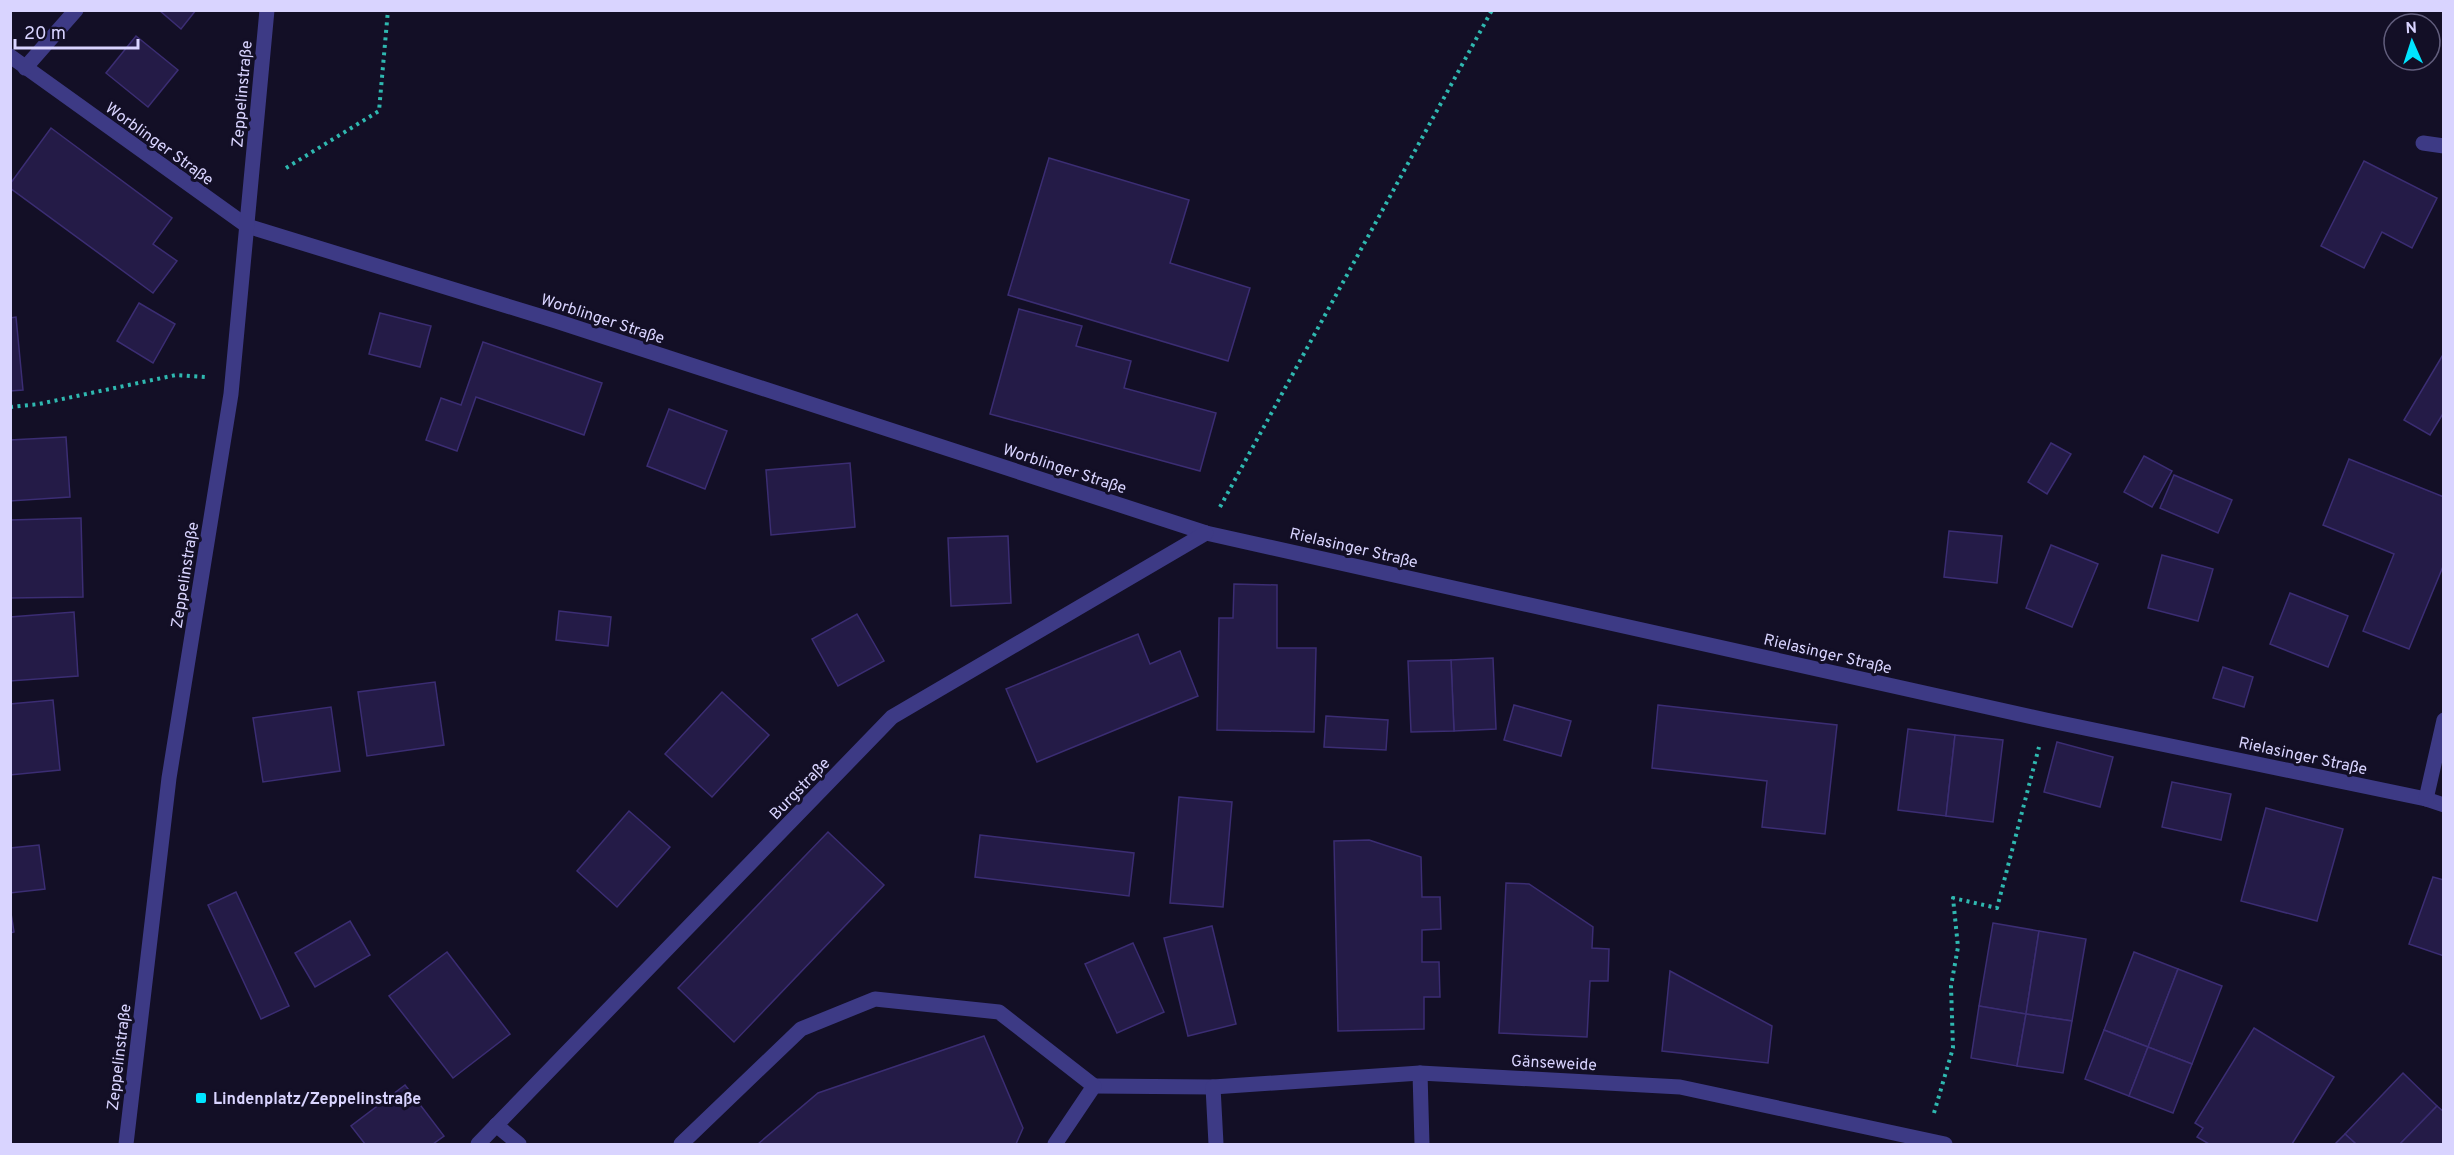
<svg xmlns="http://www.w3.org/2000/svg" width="2454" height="1155" viewBox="0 0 2454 1155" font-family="Overpass,sans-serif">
	<rect width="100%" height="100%" fill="#130f26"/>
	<g fill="#241b47" stroke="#3b2d73" stroke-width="1.5">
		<polygon points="159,10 196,10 181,29"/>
		<polygon points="136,36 178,70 148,107 106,73"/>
		<polygon points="51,128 172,218 153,244 177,261 153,293 10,188 10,184"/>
		<polygon points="1049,158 1189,200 1170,263 1250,288 1228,361 1008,295"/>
		<polygon points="2364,161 2437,198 2412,248 2382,232 2364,268 2321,246"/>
		<polygon points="139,303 175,324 153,363 117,341"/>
		<polygon points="1019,309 1082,326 1076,346 1131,361 1124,388 1216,413 1200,471 990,414"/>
		<polygon points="380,313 431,326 420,367 369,354"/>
		<polygon points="16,317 23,390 10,391 10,318"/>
		<polygon points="483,342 602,383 584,435 476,397 457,451 426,440 441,398 461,405"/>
		<polygon points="2444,353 2444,412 2430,435 2404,420"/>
		<polygon points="669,409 727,431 705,489 647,466"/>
		<polygon points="66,437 70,497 10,501 10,440"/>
		<polygon points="2051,443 2071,454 2047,494 2028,482"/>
		<polygon points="2144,456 2172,471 2152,507 2124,492"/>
		<polygon points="2349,459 2444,497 2444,564 2409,649 2363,631 2394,554 2323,525"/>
		<polygon points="850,463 855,527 771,535 766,470"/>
		<polygon points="2174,475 2232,500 2218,533 2160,508"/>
		<polygon points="81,518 83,597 10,598 10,520"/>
		<polygon points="1949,531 2002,536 1997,583 1944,577"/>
		<polygon points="1008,536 1011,603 951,606 948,538"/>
		<polygon points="2051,545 2098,564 2072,627 2026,608"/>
		<polygon points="2162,555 2213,569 2198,621 2148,608"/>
		<polygon points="1234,584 1277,585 1277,648 1316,648 1314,732 1217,730 1219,618 1233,618"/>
		<polygon points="2290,593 2348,616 2328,667 2270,644"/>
		<polygon points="559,611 611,617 608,646 556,640"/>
		<polygon points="74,612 78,676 10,681 10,617"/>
		<polygon points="857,614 884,661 838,686 812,639"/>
		<polygon points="1138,634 1150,664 1180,651 1198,696 1037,762 1006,689"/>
		<polygon points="1493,658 1496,729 1454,731 1451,660"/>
		<polygon points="1451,660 1454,731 1411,732 1408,661"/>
		<polygon points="2223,667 2253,677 2244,707 2213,698"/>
		<polygon points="435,682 444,745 367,756 358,692"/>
		<polygon points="722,692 769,735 712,797 665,754"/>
		<polygon points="53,700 60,770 10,775 10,704"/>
		<polygon points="1514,705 1571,721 1561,756 1504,740"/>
		<polygon points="1658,705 1837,725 1825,834 1762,827 1767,781 1652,768"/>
		<polygon points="331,707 340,771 263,782 253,718"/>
		<polygon points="1326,716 1388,720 1386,750 1324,747"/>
		<polygon points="1908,729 1955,735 1946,816 1898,810"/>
		<polygon points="1955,735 2003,740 1993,822 1946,816"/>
		<polygon points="2057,742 2113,757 2100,807 2044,792"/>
		<polygon points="2172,782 2231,794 2221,840 2162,827"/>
		<polygon points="1179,797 1232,802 1223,907 1170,903"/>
		<polygon points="2266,808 2343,829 2317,921 2241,901"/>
		<polygon points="629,811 670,847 617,907 577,871"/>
		<polygon points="828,832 884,885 734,1042 678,988"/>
		<polygon points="980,835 1134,853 1129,896 975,877"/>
		<polygon points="1369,840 1421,857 1422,897 1440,897 1441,929 1422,930 1422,962 1439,962 1440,997 1424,997 1424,1029 1338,1031 1334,841"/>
		<polygon points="39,845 45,889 10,893 10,848"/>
		<polygon points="2433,877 2444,880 2444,956 2409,944"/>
		<polygon points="1506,883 1529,884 1593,927 1592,948 1609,949 1608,981 1590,981 1587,1037 1499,1033"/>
		<polygon points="236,892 289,1006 261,1019 208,905"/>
		<polygon points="10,907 14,932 10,933"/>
		<polygon points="350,921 370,955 315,987 295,953"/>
		<polygon points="1993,923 2039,931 2026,1014 1979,1006"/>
		<polygon points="1212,926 1236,1024 1188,1036 1164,938"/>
		<polygon points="2039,931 2086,939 2072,1021 2026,1014"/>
		<polygon points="1133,943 1164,1012 1117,1033 1085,964"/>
		<polygon points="447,952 510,1034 453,1078 389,996"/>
		<polygon points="2134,952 2178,969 2148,1047 2104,1030"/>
		<polygon points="2178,969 2222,986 2192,1064 2148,1047"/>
		<polygon points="1670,971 1772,1026 1768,1063 1662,1051"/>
		<polygon points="1979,1006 2026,1014 2017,1066 1971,1058"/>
		<polygon points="2026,1014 2072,1021 2063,1073 2017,1066"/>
		<polygon points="2254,1028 2334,1077 2292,1144 2209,1144 2197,1137 2203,1128 2195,1123"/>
		<polygon points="2104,1030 2148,1047 2129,1096 2085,1079"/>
		<polygon points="984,1036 1023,1128 1016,1144 758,1144 818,1093"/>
		<polygon points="2148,1047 2192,1064 2173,1113 2129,1096"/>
		<polygon points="2403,1073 2437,1106 2400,1144 2356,1144 2345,1134"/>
		<polygon points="405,1085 444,1136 433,1144 365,1144 351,1126"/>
		<polygon points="2437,1106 2444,1112 2444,1144 2400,1144"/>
		<polygon points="2345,1134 2356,1144 2335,1144"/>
	</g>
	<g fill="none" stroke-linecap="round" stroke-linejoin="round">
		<g stroke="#2fb8b0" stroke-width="4" stroke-dasharray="3 4.5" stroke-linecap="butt">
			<polyline points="286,168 379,111 388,10"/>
			<polyline points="10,407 39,404 176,375 205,377"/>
			<polyline points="1220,507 1492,10"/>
			<polyline points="1934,1113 1953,1048 1951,986 1958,947 1953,898 1997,908 2039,747"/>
		</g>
		<g stroke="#3d3a85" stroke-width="15">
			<polyline points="2423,143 2444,146"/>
			<polyline points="1420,1073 1422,1144"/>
			<polyline points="1094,1086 1213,1087"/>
			<polyline points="496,1125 519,1144"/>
			<polyline points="681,1144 801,1029 875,999 999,1012 1094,1086 1055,1144"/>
		</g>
		<g stroke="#3d3a85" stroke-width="15">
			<polyline points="10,56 247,226 556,321 1206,533 2046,720 2426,799 2444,805"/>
			<polyline points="25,68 76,10"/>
			<polyline points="2426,799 2444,720"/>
			<polyline points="126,1144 169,778 231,394 267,10"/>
			<polyline points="478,1144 892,717 1206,533"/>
			<polyline points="1216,1144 1213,1087 1420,1073 1680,1087 1945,1144"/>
		</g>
	</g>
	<rect fill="#00e5ff" stroke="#130f26" stroke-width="2" x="195" y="1092" width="12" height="12" rx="3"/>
	<g text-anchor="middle" stroke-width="6" stroke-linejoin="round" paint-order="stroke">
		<g font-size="16" fill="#d9d4ff" stroke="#130f26">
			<text transform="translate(241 94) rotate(-85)" y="6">Zeppelinstraße</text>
			<text transform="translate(160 143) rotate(36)" y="6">Worblinger Straße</text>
			<text transform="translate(603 318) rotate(18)" y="6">Worblinger Straße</text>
			<text transform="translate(1065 468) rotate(18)" y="6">Worblinger Straße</text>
			<text transform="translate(1354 547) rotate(13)" y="6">Rielasinger Straße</text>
			<text transform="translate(184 575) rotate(-81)" y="6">Zeppelinstraße</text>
			<text transform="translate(1828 653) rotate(13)" y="6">Rielasinger Straße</text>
			<text transform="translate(2303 755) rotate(12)" y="6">Rielasinger Straße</text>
			<text transform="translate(799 788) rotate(-46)" y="6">Burgstraße</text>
			<text transform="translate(118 1057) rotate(-83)" y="6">Zeppelinstraße</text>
			<text transform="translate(1554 1062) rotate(3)" y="6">Gänseweide</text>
		</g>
		<g font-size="16" font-weight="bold" fill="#d9d4ff" stroke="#130f26" text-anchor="start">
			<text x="213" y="1104">Lindenplatz/Zeppelinstraße</text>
		</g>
	</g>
	<rect width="2454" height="1155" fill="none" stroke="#d9d4ff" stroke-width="24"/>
	<g transform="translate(2412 42) rotate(357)"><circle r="28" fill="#130f26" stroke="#625e7d" stroke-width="1.5"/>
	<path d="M0-4.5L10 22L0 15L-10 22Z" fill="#00e5ff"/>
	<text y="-9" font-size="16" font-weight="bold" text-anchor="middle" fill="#d9d4ff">N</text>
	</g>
	<path d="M15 39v9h123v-9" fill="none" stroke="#d9d4ff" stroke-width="3"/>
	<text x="24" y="39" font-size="18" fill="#d9d4ff" stroke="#130f26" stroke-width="4.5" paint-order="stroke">20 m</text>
</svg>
